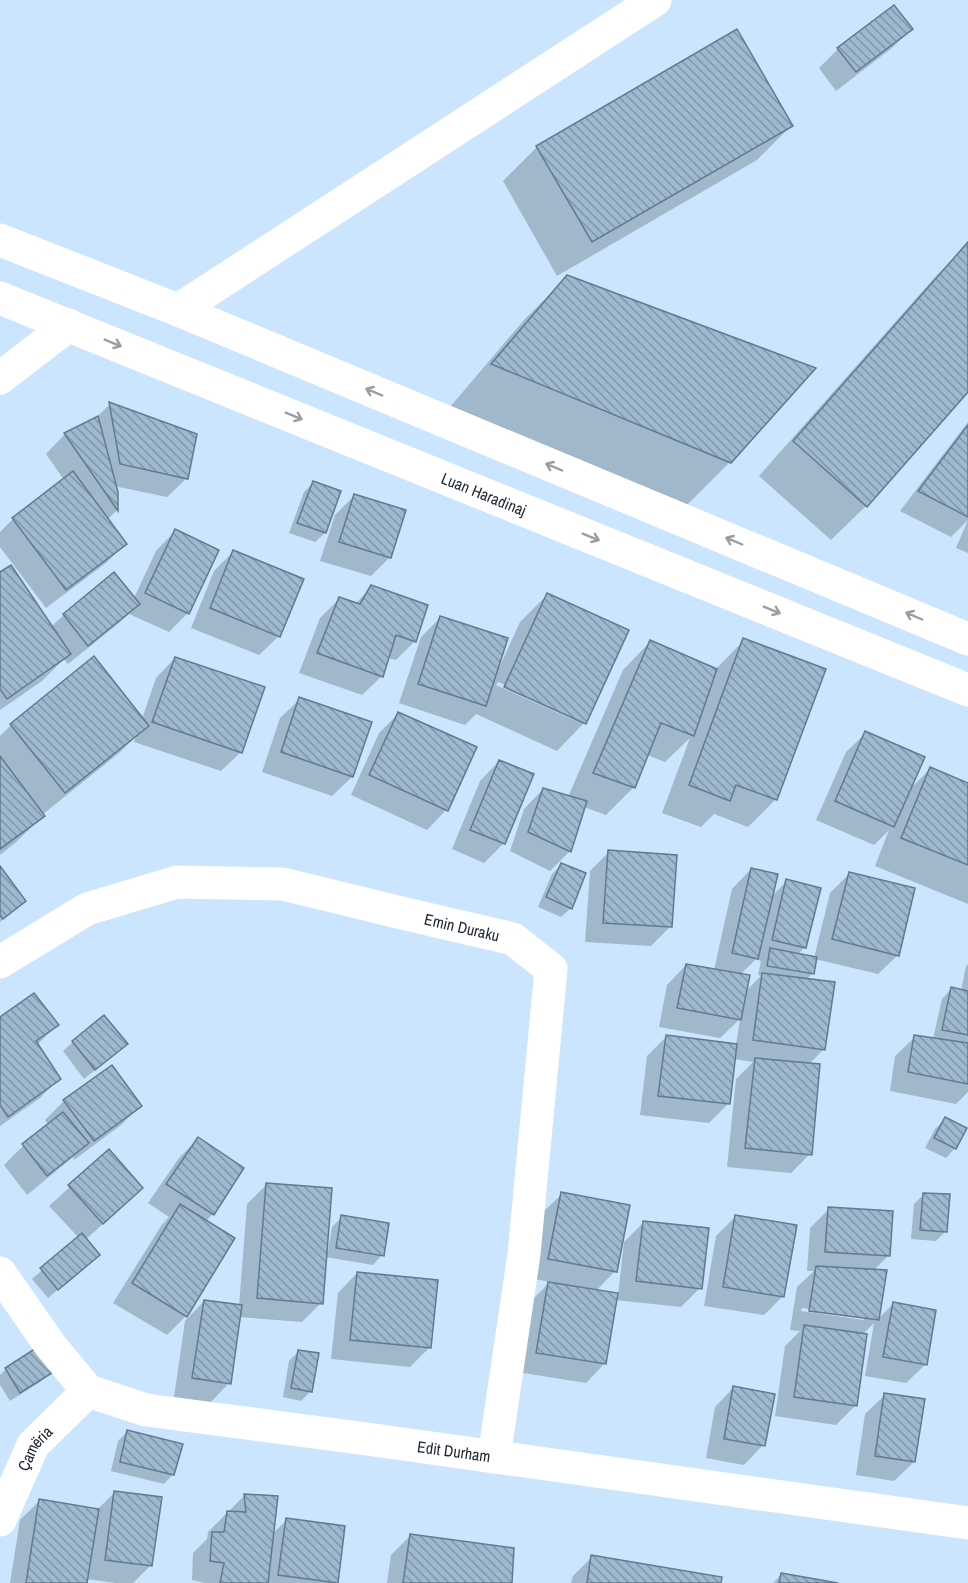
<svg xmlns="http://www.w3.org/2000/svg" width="968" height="1583" viewBox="0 0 968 1583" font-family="'Archivo Narrow',sans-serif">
	<defs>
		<pattern id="building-back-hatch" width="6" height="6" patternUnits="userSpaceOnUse" patternTransform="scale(1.5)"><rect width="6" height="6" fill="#9eb8ce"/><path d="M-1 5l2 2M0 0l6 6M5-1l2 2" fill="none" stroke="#8096a8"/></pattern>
	</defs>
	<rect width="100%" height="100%" fill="#cae5fd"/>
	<g fill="#0003" fill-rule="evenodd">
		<polygon points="911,29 892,48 836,91 819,68 838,49"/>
		<polygon points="791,126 757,160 557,276 503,181 537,147"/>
		<polygon points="968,244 968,390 866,506 831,540 759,476 936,276"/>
		<polygon points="567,277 730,462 687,505 450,407 524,320"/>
		<polygon points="110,404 187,478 167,497 114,486 117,510 107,520 125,544 106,563 46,608 0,547 0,532 13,519 64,480 46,454 65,434 95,419"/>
		<polygon points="968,422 968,520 951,537 900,511"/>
		<polygon points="313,483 339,492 325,533 315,542 289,533 304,492"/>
		<polygon points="355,495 390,557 371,576 320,561 335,515"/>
		<polygon points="968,520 968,553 956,548"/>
		<polygon points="175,531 188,613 169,632 129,614 119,623 68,664 64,659 42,681 0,710 0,574 51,627 64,615 114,574 134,598 156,551"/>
		<polygon points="233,552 279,636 259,655 191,628 214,571"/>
		<polygon points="372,587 415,641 396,660 388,658 382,676 362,695 299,673 320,618 339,599 355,604"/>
		<path d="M548,594L584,723L557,751L476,714L465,725L399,703L421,637L440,618L499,668L520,622ZM498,682L574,717V720L496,685Z"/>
		<polygon points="744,640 776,799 748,827 714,814 701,827 662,813 690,738 665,762 647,755 634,787 606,815 584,807 569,852 550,871 510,851 524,809 543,789 568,797 623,670 650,642 715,670"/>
		<polygon points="175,658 241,752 221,771 134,742 136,736 119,753 42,815 43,816 15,843 0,855 0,736 11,725 142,719 156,678"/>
		<polygon points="300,699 370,723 352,777 332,796 262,772 280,718"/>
		<polygon points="398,714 475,748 446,810 427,830 351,795 379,733"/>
		<polygon points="866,733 909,790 930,769 968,785 968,904 875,866 889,830 874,845 816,820 846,752"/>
		<polygon points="499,761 532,775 503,844 484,863 452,849 480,781"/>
		<polygon points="609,852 670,927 651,946 585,942 590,871"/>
		<polygon points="561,865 571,908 561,917 538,907 552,874"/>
		<polygon points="0,869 24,901 0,922"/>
		<path d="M751,869L771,897L787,881L805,947L797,955L814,958L830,893L849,874L898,955L878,974L815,959L813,973L806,980L824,1049L809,1064L810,1154L791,1173L727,1167L736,1079L753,1062L734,1059L728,1104L709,1123L640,1115L647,1056L666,1037L736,1045L740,1019L720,1038L659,1027L667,985L686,965L714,970L732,889ZM756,959L761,961L758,975L761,976L745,992L740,975Z"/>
		<polygon points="968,964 968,1092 956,1104 890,1091 895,1056 915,1037 933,1039 942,999 951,989 961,991 966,966"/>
		<polygon points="0,1019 57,1025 37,1045 59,1078 40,1098 0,1126"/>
		<polygon points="73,1042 116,1053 84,1079 63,1051"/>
		<polygon points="64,1101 140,1106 121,1125 74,1160 73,1157 27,1195 4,1165 23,1146 49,1125 45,1120"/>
		<polygon points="945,1119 955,1148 946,1158 925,1148 935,1129"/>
		<polygon points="198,1139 213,1214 205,1222 233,1239 186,1316 167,1335 113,1303 161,1226 169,1217 148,1203 179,1158"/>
		<polygon points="109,1151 122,1207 85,1240 98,1255 48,1298 32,1279 79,1238 49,1206"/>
		<polygon points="267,1184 326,1251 328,1251 332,1227 342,1217 382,1255 373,1265 325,1257 321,1303 302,1322 239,1317 229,1383 210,1403 174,1397 185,1321 204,1301 239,1306 247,1204"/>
		<polygon points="562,1194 615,1271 596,1291 618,1295 624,1242 644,1222 700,1288 681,1307 615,1300 605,1363 586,1383 517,1372 529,1303 550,1282 530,1278 542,1213"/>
		<polygon points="924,1194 946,1231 936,1241 911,1239 914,1204"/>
		<path d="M829,1209L888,1256L873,1271L878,1319L893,1304L926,1364L906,1383L865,1376L874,1323L862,1335L855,1406L836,1425L775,1416L785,1346L800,1331L790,1330L797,1287L814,1271H807L810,1228ZM802,1308L864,1317V1320L801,1311Z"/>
		<polygon points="736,1216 783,1296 764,1315 704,1306 716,1236"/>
		<polygon points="357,1273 430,1347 410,1367 331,1359 338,1293"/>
		<polygon points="36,1350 50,1373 40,1382 10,1401 0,1385 0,1375 6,1369"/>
		<polygon points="299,1351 311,1391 301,1401 283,1397 289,1361"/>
		<polygon points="734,1387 763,1445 744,1465 706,1458 715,1407"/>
		<polygon points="885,1395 914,1462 894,1481 856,1475 865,1414"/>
		<polygon points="128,1431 173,1474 164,1484 111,1471 118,1441"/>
		<polygon points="115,1492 150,1566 133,1583 116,1583 86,1579 85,1583 10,1583 20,1520 39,1501 97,1510"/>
		<polygon points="245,1495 272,1534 287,1520 336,1582 335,1583 205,1583 192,1580 193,1553 207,1539 208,1532"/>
		<polygon points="411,1535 511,1583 387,1583 391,1555"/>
		<polygon points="592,1557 719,1583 571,1583 573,1576"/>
		<polygon points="781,1575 829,1583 773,1583"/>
	</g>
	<g fill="url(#building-back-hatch)" stroke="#627a8f" stroke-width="1.5">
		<polygon points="894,5 913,29 856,72 837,48"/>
		<polygon points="737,29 793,126 592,242 536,146"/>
		<polygon points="968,242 968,392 867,507 793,441"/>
		<polygon points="567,275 816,368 731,463 491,364"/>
		<polygon points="109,402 197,434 188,479 120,464"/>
		<polygon points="98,416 118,492 118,511 64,433"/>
		<polygon points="968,425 968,517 918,491"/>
		<polygon points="73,471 127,544 66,590 12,518"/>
		<polygon points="313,481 341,491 326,533 297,523"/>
		<polygon points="354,494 406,510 391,558 339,542"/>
		<polygon points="175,529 219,550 189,614 145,593"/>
		<polygon points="233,550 304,579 280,637 210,608"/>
		<polygon points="11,565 71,654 7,699 0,689 0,572"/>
		<polygon points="114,572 140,604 88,646 63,614"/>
		<polygon points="371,585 428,605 416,642 396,635 383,677 317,653 339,597 360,604"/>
		<polygon points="547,593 629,630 586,724 504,687"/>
		<polygon points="440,616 508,638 486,706 418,684"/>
		<polygon points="743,638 826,669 777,800 736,785 730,801 689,785"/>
		<polygon points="650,640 717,669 694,736 661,723 635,788 593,773"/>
		<polygon points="94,656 149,726 65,793 10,724"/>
		<polygon points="175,657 265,687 242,753 152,722"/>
		<polygon points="299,697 372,722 353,777 281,752"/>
		<polygon points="398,712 477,747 448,811 369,775"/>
		<polygon points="865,731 925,757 894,827 835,801"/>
		<polygon points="0,756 45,816 0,849"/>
		<polygon points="499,760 534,774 505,844 470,830"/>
		<polygon points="930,767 968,783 968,865 901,838"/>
		<polygon points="543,788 587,801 571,852 528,832"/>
		<polygon points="608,850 677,855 672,927 603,923"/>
		<polygon points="561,863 586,873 572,909 546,897"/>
		<polygon points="0,866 26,901 3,919 0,915"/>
		<polygon points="751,868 778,874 758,959 732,953"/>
		<polygon points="849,872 915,888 899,956 832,939"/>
		<polygon points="786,879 821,888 806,948 772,940"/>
		<polygon points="770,948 817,957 814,974 767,966"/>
		<polygon points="686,964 750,975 741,1020 677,1008"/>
		<polygon points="762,973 835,982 825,1050 753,1040"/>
		<polygon points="951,987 968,991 968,1035 942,1030"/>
		<polygon points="34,993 59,1025 36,1041 61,1079 8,1117 0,1105 0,1017"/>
		<polygon points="104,1015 128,1044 95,1070 72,1041"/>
		<polygon points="666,1035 737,1044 730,1104 658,1096"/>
		<polygon points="914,1035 968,1043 968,1084 908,1072"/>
		<polygon points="755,1058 820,1064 812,1155 745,1148"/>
		<polygon points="112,1065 142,1106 94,1141 63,1100"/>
		<polygon points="63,1112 89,1143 47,1176 22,1144"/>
		<polygon points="945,1117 967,1128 956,1149 934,1138"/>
		<polygon points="198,1137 244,1168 214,1215 166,1184"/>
		<polygon points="109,1149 143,1188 103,1224 68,1185"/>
		<polygon points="266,1183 332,1188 323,1304 257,1298"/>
		<polygon points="561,1192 630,1205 617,1272 548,1259"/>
		<polygon points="923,1193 950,1194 947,1232 920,1230"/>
		<polygon points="180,1204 235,1238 187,1317 132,1283"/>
		<polygon points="828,1207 893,1211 890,1256 825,1252"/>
		<polygon points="341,1215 389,1223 384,1256 336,1248"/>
		<polygon points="735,1215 797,1225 784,1297 723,1287"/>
		<polygon points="643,1221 709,1228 702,1289 636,1281"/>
		<polygon points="82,1233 100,1255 58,1290 40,1268"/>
		<polygon points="816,1266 887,1270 879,1320 809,1311"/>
		<polygon points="357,1272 438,1280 431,1348 350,1340"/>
		<polygon points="548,1282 618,1293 606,1364 536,1353"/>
		<polygon points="204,1300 242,1305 231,1384 192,1378"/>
		<polygon points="893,1302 936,1310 927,1365 883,1357"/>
		<polygon points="804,1325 867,1334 857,1406 794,1397"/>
		<polygon points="36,1348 52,1373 20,1393 5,1368"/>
		<polygon points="298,1350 319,1353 312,1392 291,1388"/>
		<polygon points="733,1386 775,1394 765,1446 724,1439"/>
		<polygon points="884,1393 925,1399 915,1462 875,1456"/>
		<polygon points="127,1430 183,1444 174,1475 120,1462"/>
		<polygon points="114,1491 162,1497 152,1566 105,1560"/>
		<polygon points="244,1494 278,1496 268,1583 220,1583 224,1563 210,1561 212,1532 224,1532 227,1511 246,1512"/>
		<polygon points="39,1499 99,1509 87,1583 26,1583"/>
		<polygon points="286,1518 345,1526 338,1583 278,1575"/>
		<polygon points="410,1534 514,1548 512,1583 403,1583"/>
		<polygon points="591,1555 722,1577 721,1583 587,1583"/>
		<polygon points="781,1573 838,1583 779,1583"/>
	</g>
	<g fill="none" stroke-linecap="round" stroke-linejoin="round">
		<g stroke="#fff" stroke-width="33">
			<polyline points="178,310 655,0"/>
			<polyline points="0,378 69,325"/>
			<path id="s1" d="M0,962L87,909L177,882L283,884L406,914L513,939L551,969L524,1254L494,1457"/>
			<path id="s2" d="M0,1273L50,1345L88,1391L146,1410L367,1439L968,1523"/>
			<path id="s3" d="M0,1520L33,1445L88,1391"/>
		</g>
		<g stroke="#fff" stroke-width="33">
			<polyline points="0,240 178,310 968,639"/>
			<path id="s4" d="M0,298L968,690"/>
		</g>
	</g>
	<defs><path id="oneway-shaft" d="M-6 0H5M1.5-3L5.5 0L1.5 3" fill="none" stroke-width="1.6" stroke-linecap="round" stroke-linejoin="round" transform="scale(1.5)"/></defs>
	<g stroke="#999ea2">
		<use href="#oneway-shaft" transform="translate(113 343) rotate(22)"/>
		<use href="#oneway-shaft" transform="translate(374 392) rotate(-157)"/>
		<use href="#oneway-shaft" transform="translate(294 416) rotate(22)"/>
		<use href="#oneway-shaft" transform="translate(554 467) rotate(-157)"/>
		<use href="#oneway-shaft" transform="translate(591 537) rotate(22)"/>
		<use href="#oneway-shaft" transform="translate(734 541) rotate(-157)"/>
		<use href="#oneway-shaft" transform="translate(772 610) rotate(22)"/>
		<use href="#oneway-shaft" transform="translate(914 616) rotate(-157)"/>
	</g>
	<g text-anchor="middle" stroke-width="4.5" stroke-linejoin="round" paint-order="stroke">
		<g font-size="16" fill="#1d2730" stroke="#e5f0fa">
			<text dy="6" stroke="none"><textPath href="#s4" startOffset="522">Luan Haradinaj</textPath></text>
			<text dy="6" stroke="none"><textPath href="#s1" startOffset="486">Emin Duraku</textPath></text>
			<text dy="6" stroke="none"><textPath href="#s3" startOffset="80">Çamëria</textPath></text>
			<text dy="6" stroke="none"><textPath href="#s2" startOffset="519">Edit Durham</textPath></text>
		</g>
	</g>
</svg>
